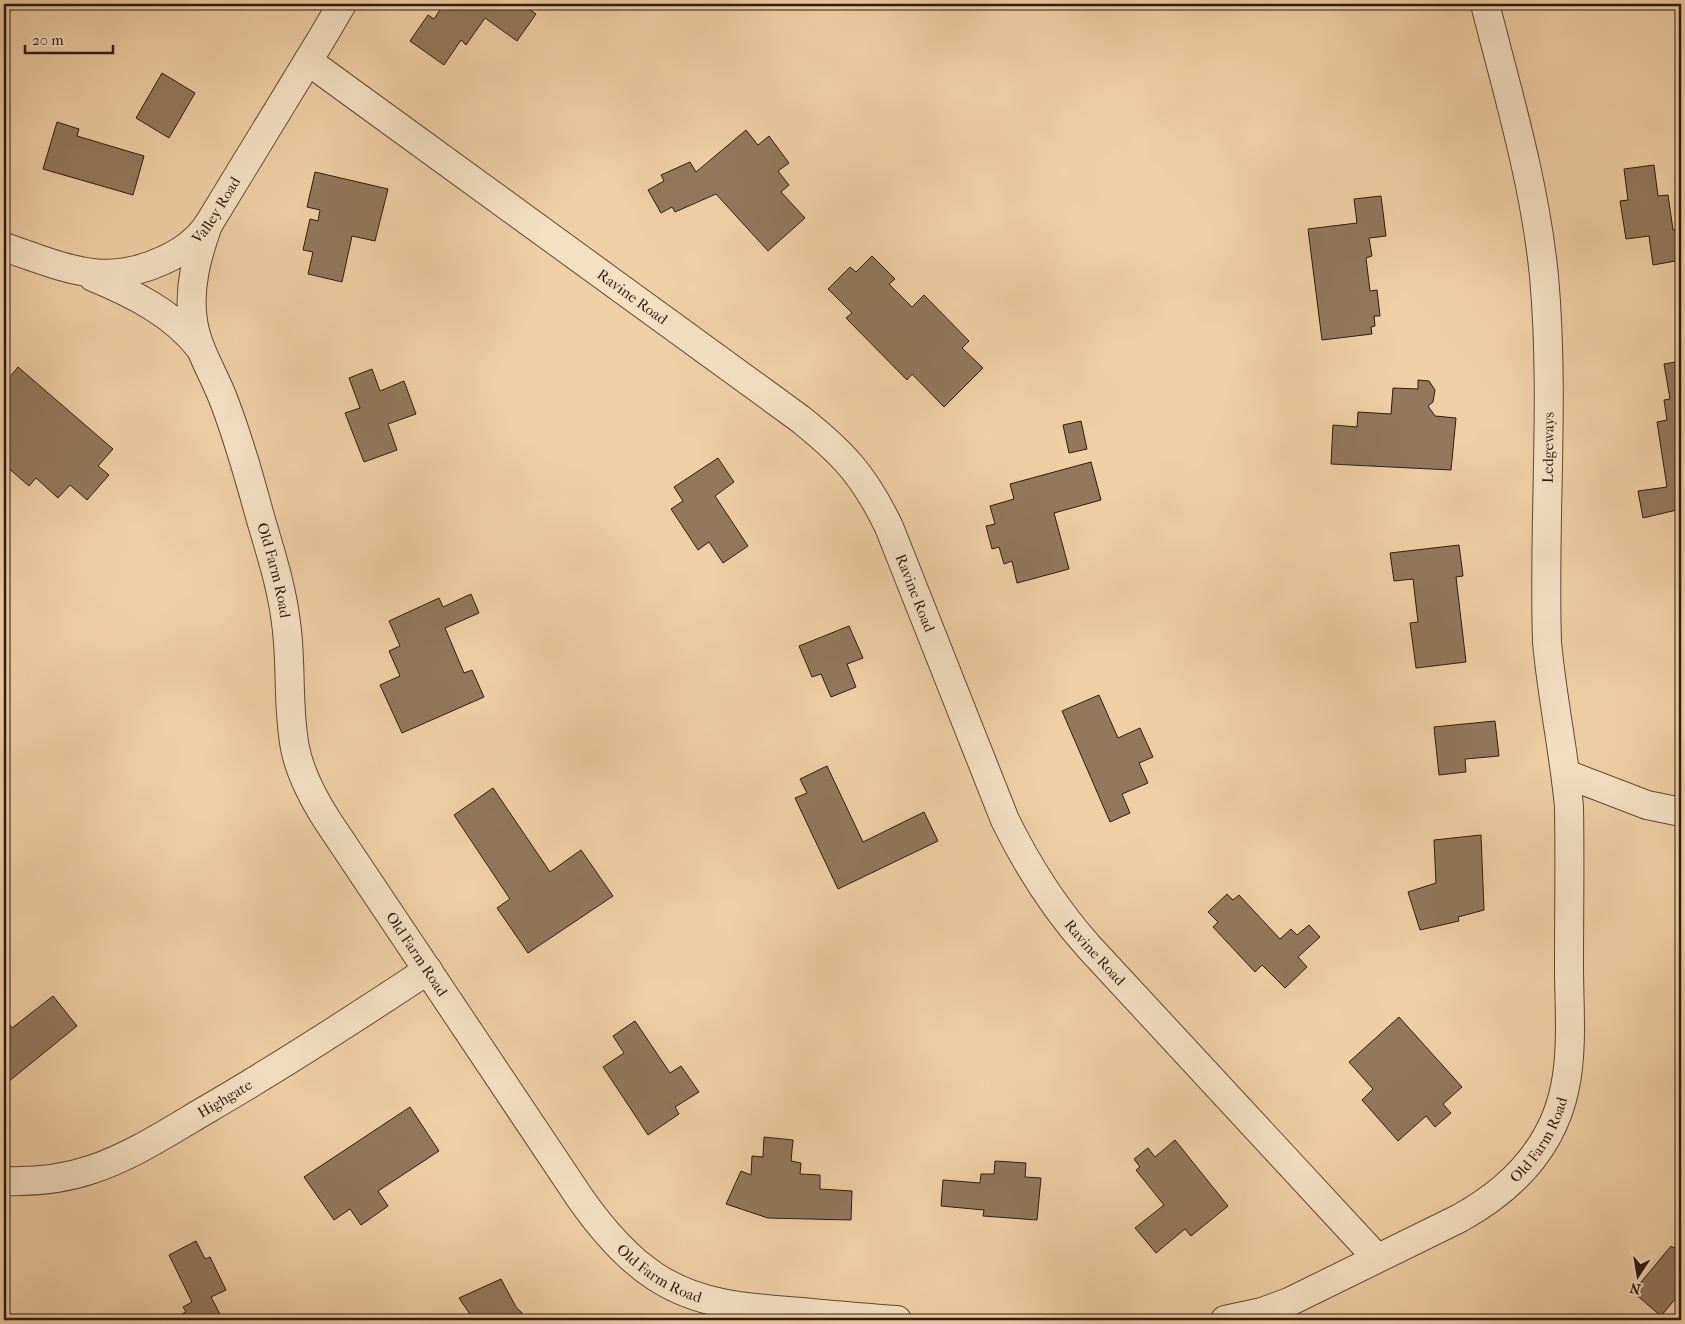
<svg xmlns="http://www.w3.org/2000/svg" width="1685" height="1324" viewBox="0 0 1685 1324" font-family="'IM FELL French Canon',serif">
	<rect width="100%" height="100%" fill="#efcfa4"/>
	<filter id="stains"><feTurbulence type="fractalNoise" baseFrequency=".004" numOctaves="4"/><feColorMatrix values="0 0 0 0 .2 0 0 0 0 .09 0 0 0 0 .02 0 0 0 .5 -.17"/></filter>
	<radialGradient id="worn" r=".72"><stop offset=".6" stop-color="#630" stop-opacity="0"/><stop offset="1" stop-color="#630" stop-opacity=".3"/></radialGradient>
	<g fill="#93785d" stroke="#2f1a10">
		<polygon points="444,4 522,4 536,14 517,41 485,18 466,45 461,40 444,65 410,41 428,15 434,19"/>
		<polygon points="162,73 195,93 169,138 136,118"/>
		<polygon points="57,122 79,129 77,136 144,156 133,195 43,169"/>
		<polygon points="746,130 758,145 769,136 789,163 778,171 789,185 781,192 805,218 768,251 716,194 675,212 672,207 661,213 648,190 664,181 661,175 690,162 696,172"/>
		<polygon points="1654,165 1658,196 1668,195 1673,230 1681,229 1681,260 1653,265 1649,236 1626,239 1620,201 1628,200 1624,169"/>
		<polygon points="315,172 388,189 375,241 352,236 342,282 308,274 313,252 303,250 310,219 318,221 320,210 307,207"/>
		<polygon points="1381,196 1386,236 1369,238 1372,256 1366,258 1370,291 1377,290 1380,316 1374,316 1375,326 1371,327 1372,334 1322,340 1308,229 1357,223 1354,199"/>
		<polygon points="872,256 895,279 889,284 912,307 924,295 969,341 962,348 983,368 944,407 912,374 907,380 846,318 852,313 828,289 850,267 856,272"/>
		<polygon points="1681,361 1681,509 1643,518 1638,491 1667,487 1657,422 1667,420 1664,400 1670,399 1664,364"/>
		<polygon points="18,367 113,449 98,466 109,475 87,500 70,485 58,498 36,478 29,486 6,466 4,469 4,384"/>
		<polygon points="372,369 380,391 404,381 416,414 388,424 397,450 364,462 345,413 360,408 349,378"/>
		<polygon points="1418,380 1429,381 1435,390 1433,402 1428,406 1435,416 1456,418 1451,470 1331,464 1333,425 1357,427 1358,412 1391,414 1393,388 1418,389"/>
		<polygon points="1081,421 1087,449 1069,453 1063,425"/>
		<polygon points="718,458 734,482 715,496 748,546 723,563 709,542 698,550 671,509 683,501 674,487"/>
		<polygon points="1091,462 1101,500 1054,513 1069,569 1017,583 1012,561 1004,564 999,547 992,549 986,526 995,524 990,506 1014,499 1010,484"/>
		<polygon points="1459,545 1463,576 1456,577 1466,662 1416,668 1410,623 1418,622 1413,579 1394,581 1390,553"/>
		<polygon points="1681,576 1681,586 1677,583"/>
		<polygon points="471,594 479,613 445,628 464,673 472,670 484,697 402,733 380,685 400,676 389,651 400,646 389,621 439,598 443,607"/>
		<polygon points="849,626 863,658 847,664 856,687 831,697 821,674 812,677 799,646"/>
		<polygon points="1099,695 1118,738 1140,728 1153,757 1139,763 1148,783 1122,794 1130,813 1110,822 1062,711"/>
		<polygon points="1495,721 1499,756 1465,759 1466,772 1439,775 1434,727"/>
		<polygon points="827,766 863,842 924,812 938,841 838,889 795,798 807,793 800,779"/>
		<polygon points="493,788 550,872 581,850 613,896 528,953 497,908 510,899 454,815"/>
		<polygon points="1481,835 1484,910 1458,917 1459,921 1420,930 1408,892 1436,883 1434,840"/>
		<polygon points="1227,894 1233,900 1239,895 1280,939 1291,929 1297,935 1309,925 1320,937 1298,957 1307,967 1285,988 1262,965 1255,972 1213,927 1218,922 1208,912"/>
		<polygon points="53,996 77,1026 8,1082 4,1077 4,1018 12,1028"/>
		<polygon points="1399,1017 1462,1087 1443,1104 1451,1113 1435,1127 1426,1116 1398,1141 1362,1100 1373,1089 1349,1062"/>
		<polygon points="635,1021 670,1073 681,1066 699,1092 675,1107 679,1114 648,1135 603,1067 624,1053 613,1036"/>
		<polygon points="410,1107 439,1151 378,1191 388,1206 361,1225 350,1209 334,1220 304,1177"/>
		<polygon points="764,1137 793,1140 791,1161 801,1163 800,1174 820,1175 820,1189 852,1191 851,1220 768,1218 726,1204 741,1171 751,1175 752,1156 763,1157"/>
		<polygon points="1175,1140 1228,1206 1191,1236 1185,1229 1156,1253 1135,1228 1164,1205 1136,1170 1140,1167 1134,1159 1148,1148 1155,1157"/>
		<polygon points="995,1161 1026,1163 1025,1177 1041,1178 1037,1220 983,1216 984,1210 941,1206 943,1180 980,1183 981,1174 994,1174"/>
		<polygon points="1681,1240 1681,1292 1661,1316 1633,1292 1671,1246 1674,1248"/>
		<polygon points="196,1241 205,1259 210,1257 226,1290 211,1297 223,1320 170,1320 186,1312 183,1307 192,1302 169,1255"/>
		<polygon points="501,1279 516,1307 529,1320 474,1320 459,1298"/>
	</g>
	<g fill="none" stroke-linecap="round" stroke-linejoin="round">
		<defs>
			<g id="minor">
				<path id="s1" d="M308,61L799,418C843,453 864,475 889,527L1005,820C1028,867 1054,908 1089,947L1377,1258"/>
				<path id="s2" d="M208,225C197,256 188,287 193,321C197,349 214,374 224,401C239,440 250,480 261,520C271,554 282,588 286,623C292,664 287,707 295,748C300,773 313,798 327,820L580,1198C601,1228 625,1257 656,1277C700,1306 751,1308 802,1312C833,1315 865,1318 897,1320"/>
				<path id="s3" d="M4,247C62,266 103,289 164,260C182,252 197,241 208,225L322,38L342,4"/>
				<path d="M93,277C132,293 174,314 200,348"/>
				<polyline points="1566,774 1647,805 1681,812"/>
				<path id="s4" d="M4,1181C32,1182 63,1179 90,1170C130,1157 167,1133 204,1111C280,1067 354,1019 428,970"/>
				<path id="s5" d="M1225,1320L1262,1312L1289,1302L1460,1218C1512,1189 1553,1147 1565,1087C1573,1048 1569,1005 1569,966C1569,913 1570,860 1569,807C1564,752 1552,698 1547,642C1543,521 1555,398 1544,276C1535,184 1508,94 1485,4"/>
			</g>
		</defs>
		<use href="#minor" stroke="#5f4735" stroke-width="30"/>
		<use href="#minor" stroke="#f5e0c4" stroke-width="28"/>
	</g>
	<g text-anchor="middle" stroke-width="4" stroke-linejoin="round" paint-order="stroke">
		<g font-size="15" fill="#2f1a10" stroke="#f5e0c4">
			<text dy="5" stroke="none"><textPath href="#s3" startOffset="240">Valley Road</textPath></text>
			<text dy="5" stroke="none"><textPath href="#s1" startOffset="401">Ravine Road</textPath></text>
			<text dy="5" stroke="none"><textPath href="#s5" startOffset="1072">Ledgeways</textPath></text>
			<text dy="5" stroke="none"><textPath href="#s2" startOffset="361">Old Farm Road</textPath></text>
			<text dy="5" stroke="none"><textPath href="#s1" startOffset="821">Ravine Road</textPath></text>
			<text dy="5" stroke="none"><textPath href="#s1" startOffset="1226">Ravine Road</textPath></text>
			<text dy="5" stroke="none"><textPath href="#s2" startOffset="781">Old Farm Road</textPath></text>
			<text dy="5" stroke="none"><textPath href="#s4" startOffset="240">Highgate</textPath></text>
			<text dy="5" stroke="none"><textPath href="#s5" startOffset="371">Old Farm Road</textPath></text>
			<text dy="5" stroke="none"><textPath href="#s2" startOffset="1186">Old Farm Road</textPath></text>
		</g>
	</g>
	<rect width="1685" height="1324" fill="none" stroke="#efcfa4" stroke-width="20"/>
	<rect x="5" y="5" width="1675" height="1314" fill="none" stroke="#2f1a10" stroke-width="2.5"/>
	<rect x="10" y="10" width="1665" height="1304" fill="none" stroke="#2f1a10"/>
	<g transform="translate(1638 1276) rotate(192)" stroke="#f5e0c4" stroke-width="4" paint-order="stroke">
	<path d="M0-4L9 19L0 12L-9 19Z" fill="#2f1a10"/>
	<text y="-8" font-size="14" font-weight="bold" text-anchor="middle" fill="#2f1a10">N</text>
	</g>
	<path d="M25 45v8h88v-8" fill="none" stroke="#2f1a10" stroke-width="2.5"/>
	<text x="32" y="45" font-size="15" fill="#2f1a10" stroke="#f5e0c4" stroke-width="4" paint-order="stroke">20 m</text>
	<rect width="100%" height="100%" filter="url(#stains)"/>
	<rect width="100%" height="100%" fill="url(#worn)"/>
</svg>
